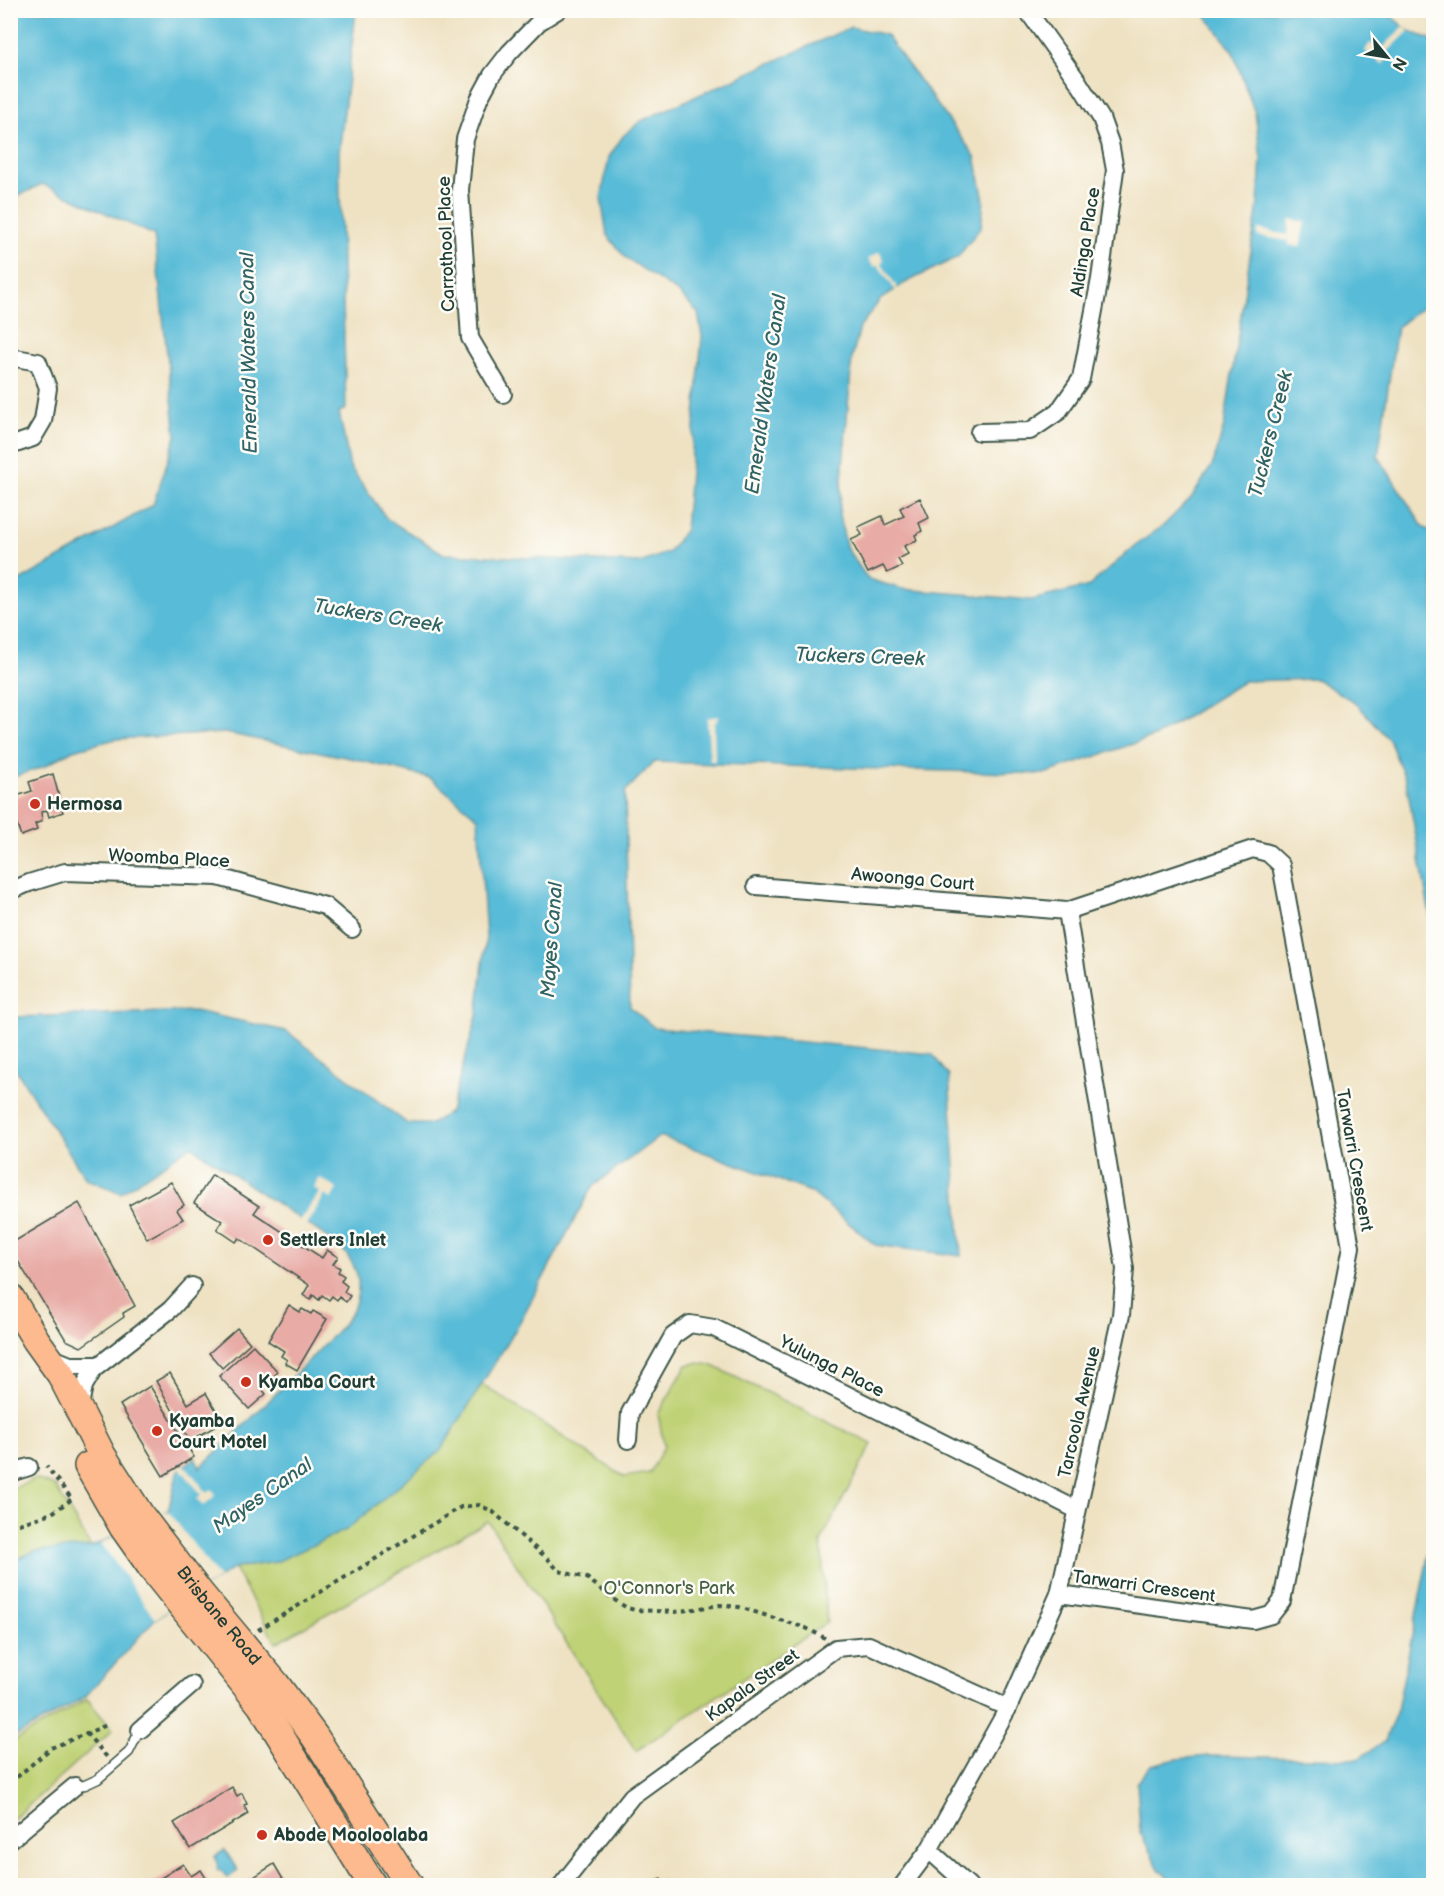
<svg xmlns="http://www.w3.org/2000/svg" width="1444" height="1896" viewBox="0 0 1444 1896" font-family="'Balsamiq Sans',sans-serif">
	<rect width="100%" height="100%" fill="#fdfcf7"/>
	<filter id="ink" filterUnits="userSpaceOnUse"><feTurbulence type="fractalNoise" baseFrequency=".0167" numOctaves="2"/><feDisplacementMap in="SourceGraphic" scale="12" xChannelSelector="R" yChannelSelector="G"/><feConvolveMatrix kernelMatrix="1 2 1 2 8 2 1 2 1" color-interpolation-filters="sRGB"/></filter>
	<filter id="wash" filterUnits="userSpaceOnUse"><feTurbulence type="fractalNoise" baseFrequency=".008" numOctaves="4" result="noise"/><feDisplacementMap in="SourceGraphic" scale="24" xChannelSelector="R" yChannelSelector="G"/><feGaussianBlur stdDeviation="1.35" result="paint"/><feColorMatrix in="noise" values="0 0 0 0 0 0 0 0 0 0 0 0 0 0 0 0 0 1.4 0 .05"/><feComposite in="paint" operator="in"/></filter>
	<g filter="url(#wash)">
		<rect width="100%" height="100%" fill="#efe2c3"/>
		<g fill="#bfd276" stroke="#6f8855" stroke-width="1.5">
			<polygon points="697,1363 711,1365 872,1444 821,1541 827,1622 636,1751 488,1521 276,1643 234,1568 276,1562 441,1450 482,1384 624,1477 650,1473 664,1446 658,1414 687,1365"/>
			<polygon points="36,1479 55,1486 91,1547 35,1551 11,1562 11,1489"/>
			<polygon points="87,1699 113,1730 11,1821 11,1743"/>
		</g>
		<g fill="#59bbd7" stroke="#3c7c86" stroke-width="1.5">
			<path d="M11,11H356L339,153L346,409L339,412L350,467L387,519L444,554L640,563L669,552L685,530L702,336L698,313L680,294L625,257L607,235L601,198L609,157L623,136L641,121L851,27L886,35L975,156L984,200L981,227L958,257L905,283L880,300L860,327L852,358L839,515L847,549L868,579L902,589L1032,600L1089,586L1135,546L1164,525L1192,497L1213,464L1224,426L1258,204L1261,159L1255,113L1232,50L1202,11H1385L1409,31L1433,40V299L1397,327L1378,456L1423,527L1433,533V932L1406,781L1389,740L1356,703L1316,679L1244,681L1156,736L1044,774L654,762L625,792L630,1007L655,1028L932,1054L949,1076L961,1256L875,1245L811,1192L660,1136L592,1187L516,1329L441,1450L346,1530L276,1562L234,1568L155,1619L85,1697L11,1739L10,1562L35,1551L91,1547L168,1511L178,1471L195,1458L200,1468C240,1429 280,1391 318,1351C328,1340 351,1319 355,1304C363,1280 356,1265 340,1246L191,1146L121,1193L86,1179L11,1062V1029L16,1017L195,1011L286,1031L408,1124H431L450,1112L477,1016L486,937L478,818L430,778L355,759L225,733L116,739L73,750L45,766L11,778V584L16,583L153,505L176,436L154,235L42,184L11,200Z"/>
			<polygon points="1433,1532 1433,1885 1175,1885 1159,1869 1140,1832 1137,1782 1151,1765 1177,1759 1209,1756 1358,1759 1385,1741 1397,1710"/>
			<polygon points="225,1850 238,1871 227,1878 222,1871 217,1870 218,1864 214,1857"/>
		</g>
		<g fill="#efe2c3">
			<polygon points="1404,26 1409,31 1386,53 1388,56 1383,64 1365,51 1370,43 1381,50"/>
			<polygon points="1290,219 1305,222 1300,247 1289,245 1289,241 1257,236 1258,229 1288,235"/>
			<polygon points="879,252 884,260 881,263 898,289 896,291 878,265 874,267 868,259"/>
			<polygon points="719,716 714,725 715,761 710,761 707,718"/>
			<polygon points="320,1178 337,1189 331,1199 325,1195 305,1226 299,1222 320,1192 314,1188"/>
			<polygon points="185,1465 207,1493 212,1489 216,1495 203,1506 197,1499 202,1495 180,1468"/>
			<polygon points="168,1511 219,1578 155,1619 101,1543"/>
		</g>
		<g id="blocks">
			<g fill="#e8aba6">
				<polygon points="920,498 929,518 919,523 922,531 915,535 917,540 904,546 908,554 898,559 902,566 887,573 883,566 868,573 851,540 862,535 858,527 882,516 885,525 904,516 900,508"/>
				<polygon points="53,774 63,812 49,817 47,810 41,812 42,821 35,824 37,830 21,836 10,805 10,798 32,791 29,782"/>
				<polygon points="212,1175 259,1206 254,1213 322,1258 327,1250 338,1257 333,1264 340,1268 338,1272 344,1276 341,1281 347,1286 344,1292 350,1296 346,1302 339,1297 337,1300 332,1296 329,1300 322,1295 319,1300 313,1295 310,1300 303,1295 309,1285 239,1238 236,1242 217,1229 222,1221 194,1203"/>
				<polygon points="171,1182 184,1205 177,1210 183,1219 147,1239 129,1205"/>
				<polygon points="79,1203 135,1306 123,1313 124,1317 81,1347 66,1340 10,1248 10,1244"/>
				<polygon points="289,1305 300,1312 302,1309 311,1314 313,1311 327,1319 297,1370 285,1363 287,1360 281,1356 284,1351 268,1341"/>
				<polygon points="237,1328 250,1343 222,1368 209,1353"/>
				<polygon points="253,1345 278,1372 261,1388 266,1394 249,1409 219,1376"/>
				<polygon points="170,1373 188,1404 206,1393 223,1422 190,1441 156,1381"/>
				<polygon points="150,1386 194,1457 163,1476 120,1405"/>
				<polygon points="232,1787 237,1796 242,1793 247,1804 244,1805 248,1814 190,1849 174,1823"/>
				<polygon points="183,1864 191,1876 201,1870 211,1886 148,1886"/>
				<polygon points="274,1864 287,1886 240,1886"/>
				<polygon points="661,1878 665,1886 649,1886"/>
			</g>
		</g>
	</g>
	<g filter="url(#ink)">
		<use href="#blocks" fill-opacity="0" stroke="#3e5649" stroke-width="1.5"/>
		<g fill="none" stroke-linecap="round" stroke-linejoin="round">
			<defs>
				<polyline id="service" points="75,1786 85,1785 98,1779 129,1752 140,1730"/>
				<g id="minor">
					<polyline points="10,357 38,362 48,388 43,421 33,438 10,446"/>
					<polyline points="503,394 470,338 460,190 465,139 479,99 492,75 509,53 539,22 558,10"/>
					<polyline points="979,432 1030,431 1058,412 1081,379 1100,279 1115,170 1110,143 1101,118 1079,83 1027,10"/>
					<polyline points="756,886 1067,911 1253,849 1268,853 1281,865 1351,1247 1282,1601 1271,1615 1253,1620 1059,1594"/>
					<polyline points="10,891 29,883 65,872 218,877 325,906 352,929"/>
					<polyline points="50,1357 70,1365 98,1365"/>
					<polyline points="79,1410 84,1386 94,1369 171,1309 192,1286"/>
					<polyline points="628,1440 630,1413 673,1336 690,1324 714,1328 1077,1510"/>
					<polyline points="10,1473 29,1467"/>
					<polyline points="140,1730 192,1685"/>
					<polyline points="10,1840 75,1786"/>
					<polyline points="929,1850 969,1886"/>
					<polyline points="561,1886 632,1796 836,1648 869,1645 1008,1708"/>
					<polyline points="902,1886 929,1850 1008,1708 1059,1594 1121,1315 1125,1269 1067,911"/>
				</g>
				<g id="primary">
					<path id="s1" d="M10,1297L36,1340L61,1375L102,1455L141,1516L199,1592L275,1683L315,1737L410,1886"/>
					<polyline points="88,1466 123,1527 154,1571 261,1705 373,1886"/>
				</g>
			</defs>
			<use href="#service" stroke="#3e5649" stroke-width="11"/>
			<use href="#minor" stroke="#3e5649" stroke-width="20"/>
			<use href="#primary" stroke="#3e5649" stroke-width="30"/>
			<g stroke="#3e5649" stroke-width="4" stroke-dasharray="4.5 4.5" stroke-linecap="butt">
				<polyline points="10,1527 52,1513 72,1499 46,1466"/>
				<polyline points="258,1630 461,1507 479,1505 492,1511 548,1559 559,1571 587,1578 613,1599 627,1608 635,1610 675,1612 720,1605 739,1607 806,1628 825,1638"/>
				<polyline points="86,1733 107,1757"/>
				<polyline points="10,1783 51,1748 109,1724"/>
			</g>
			<use href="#service" stroke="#fff" stroke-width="8"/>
			<use href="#minor" stroke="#fff" stroke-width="16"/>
			<use href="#primary" stroke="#fcba8e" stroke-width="27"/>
		</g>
	</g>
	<g fill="#c8321e" stroke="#fdfcf7" stroke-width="2">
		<circle cx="35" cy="804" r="6"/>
		<circle cx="268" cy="1240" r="6"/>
		<circle cx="246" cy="1382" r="6"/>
		<circle cx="157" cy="1431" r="6"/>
		<circle cx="262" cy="1835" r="6"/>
	</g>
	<g text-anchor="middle" stroke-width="5" stroke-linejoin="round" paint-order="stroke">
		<g font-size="18" fill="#1f3d34" stroke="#fdfcf7">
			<text transform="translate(1085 242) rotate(-81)" y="6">Aldinga Place</text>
			<text transform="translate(446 244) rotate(-92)" y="6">Carrothool Place</text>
			<text transform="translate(169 858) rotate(3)" y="6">Woomba Place</text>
			<text transform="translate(913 879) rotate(5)" y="6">Awoonga Court</text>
			<text transform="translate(1355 1160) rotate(80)" y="6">Tarwarri Crescent</text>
			<text transform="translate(832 1366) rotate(27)" y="6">Yulunga Place</text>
			<text transform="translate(1079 1412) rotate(-77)" y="6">Tarcoola Avenue</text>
			<text transform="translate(1144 1586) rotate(8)" y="6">Tarwarri Crescent</text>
			<text dy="6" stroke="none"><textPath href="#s1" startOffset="382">Brisbane Road</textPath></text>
			<text transform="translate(752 1685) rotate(-36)" y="6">Kapala Street</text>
		</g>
		<g font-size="18" font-weight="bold" fill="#1f3d34" stroke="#fdfcf7" text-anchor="start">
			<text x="47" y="810">Hermosa</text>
			<text x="280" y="1246">Settlers Inlet</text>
			<text x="258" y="1388">Kyamba Court</text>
			<text x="169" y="1427">Kyamba<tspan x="169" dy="21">Court Motel</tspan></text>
			<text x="274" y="1841">Abode Mooloolaba</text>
		</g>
		<g font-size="18" fill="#476244" stroke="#fdfcf7">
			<text x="669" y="1594">O'Connor's Park</text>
		</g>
		<g font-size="20" font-style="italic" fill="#306365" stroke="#fdfcf7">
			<text transform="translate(248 353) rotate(-91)" y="7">Emerald Waters Canal</text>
			<text transform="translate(765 394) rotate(-82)" y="7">Emerald Waters Canal</text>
			<text transform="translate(1270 434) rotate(-76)" y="7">Tuckers Creek</text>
			<text transform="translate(378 615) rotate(9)" y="7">Tuckers Creek</text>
			<text transform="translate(860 656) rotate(2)" y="7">Tuckers Creek</text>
			<text transform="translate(551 940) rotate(-86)" y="7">Mayes Canal</text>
			<text transform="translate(262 1495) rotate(-35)" y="7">Mayes Canal</text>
		</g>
	</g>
	<rect width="1444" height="1896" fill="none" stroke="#fdfcf7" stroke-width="36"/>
	<g transform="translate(1387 57) rotate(120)" stroke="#fdfcf7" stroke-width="4.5" paint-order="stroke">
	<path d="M0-4.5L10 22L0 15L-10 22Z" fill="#1f3d34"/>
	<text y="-9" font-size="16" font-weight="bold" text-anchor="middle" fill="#1f3d34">N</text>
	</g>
</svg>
